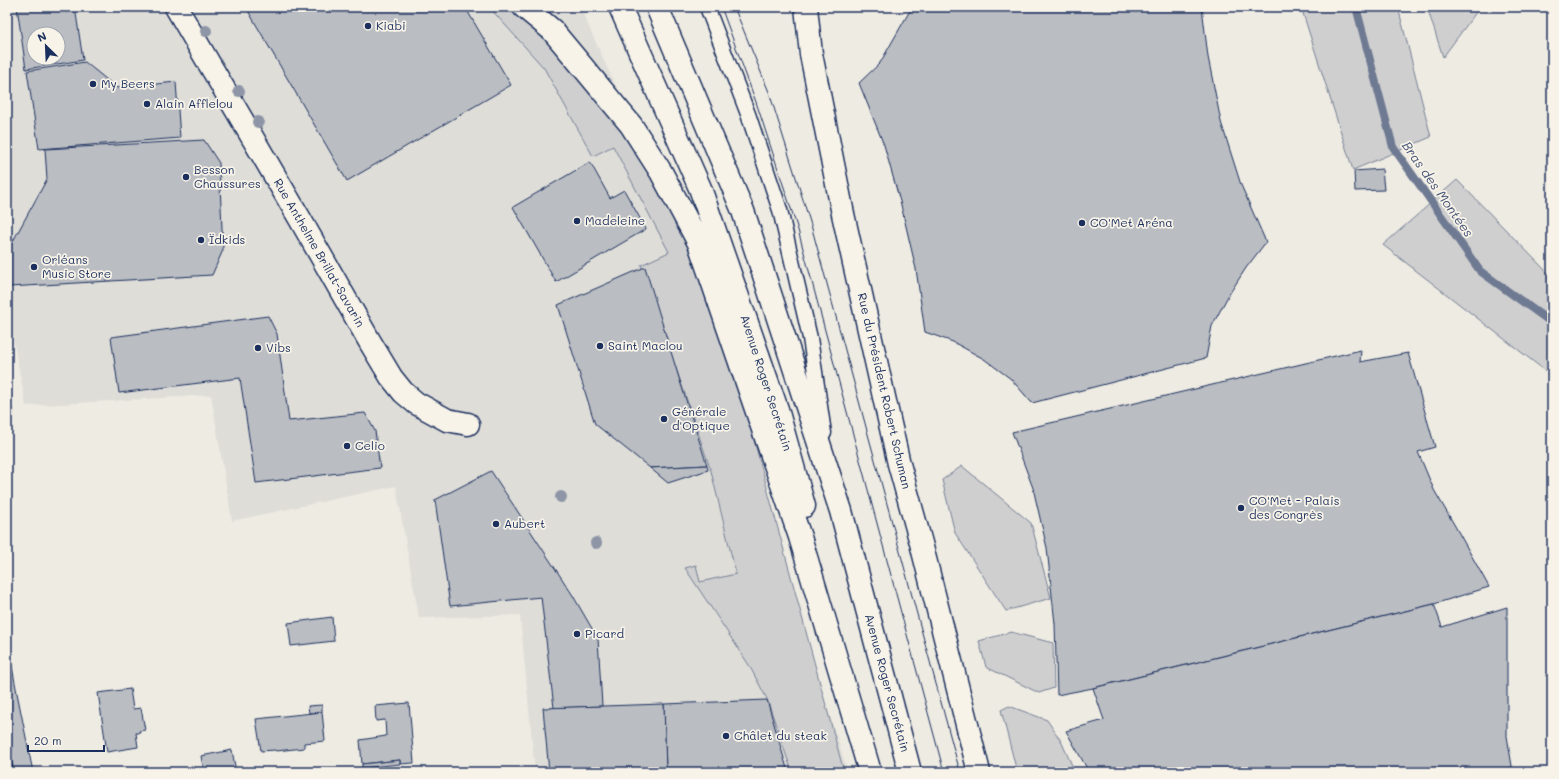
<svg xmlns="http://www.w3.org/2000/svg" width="1559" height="779" viewBox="0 0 1559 779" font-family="Mali,sans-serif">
	<rect width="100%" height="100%" fill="#eeebe2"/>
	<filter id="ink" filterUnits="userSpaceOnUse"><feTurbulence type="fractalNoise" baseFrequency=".025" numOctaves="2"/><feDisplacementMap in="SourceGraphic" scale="8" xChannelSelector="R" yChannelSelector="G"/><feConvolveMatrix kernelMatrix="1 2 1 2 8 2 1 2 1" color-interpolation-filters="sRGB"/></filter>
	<g filter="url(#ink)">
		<path fill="#deddd8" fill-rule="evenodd" d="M7,7H580L659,183L848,772H535L520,615L419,618L396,486L232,521L211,395L26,406L7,306ZM34,34H58V58H34Z"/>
		<g fill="#cfcfcf" stroke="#757f96">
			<polygon points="489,7 509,7 553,41 632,135 694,248 731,355 844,772 792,772 767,699 749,665 685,568 696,565 700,582 736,574 711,471 641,265 669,252 613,146 593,156 544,68"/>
			<polygon points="1301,7 1398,7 1431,137 1353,170"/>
			<polygon points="1427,7 1480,7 1443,57"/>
			<polygon points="1457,180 1552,277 1552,376 1383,245"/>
			<polygon points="962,466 1031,523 1051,598 1006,611 955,533 942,480"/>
			<polygon points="1011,632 1053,643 1054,688 1039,693 986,667 979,641"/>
			<polygon points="1009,706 1047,720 1061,741 1075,772 1017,772 1001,710"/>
		</g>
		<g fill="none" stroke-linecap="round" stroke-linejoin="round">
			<polyline stroke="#6e7992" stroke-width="8" points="1356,7 1393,147 1480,271 1552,323"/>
		</g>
		<g fill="#babdc2" stroke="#1b2f5e" fill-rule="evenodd">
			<path d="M17,7H75L83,60L26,69ZM34,34H58V58H34Z"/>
			<polygon points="250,7 465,7 511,85 347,181 247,9"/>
			<polygon points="912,7 1202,7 1208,57 1221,122 1241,185 1266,242 1246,268 1228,296 1212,326 1206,358 1032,403 1011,379 984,359 953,342 925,332 916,269 901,205 884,145 859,83 880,63"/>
			<polygon points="85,62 117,88 176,82 180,138 39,149 27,71"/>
			<polygon points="204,140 219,163 223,250 212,275 9,287 7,284 7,252 47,179 45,149"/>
			<polygon points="590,162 610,198 624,190 646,229 556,282 513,207"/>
			<polygon points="1382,169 1384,190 1355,191 1354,171"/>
			<polygon points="645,267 679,378 707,465 650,468 595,424 558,305"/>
			<polygon points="268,316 277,334 289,421 365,413 375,431 380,468 256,483 240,378 119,393 111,337"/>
			<polygon points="1361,350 1360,362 1408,353 1435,447 1418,452 1434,490 1455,526 1489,587 1434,604 1093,688 1057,695 1055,624 1047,548 1033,488 1012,432"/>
			<polygon points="7,386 13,414 7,415"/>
			<polygon points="707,465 708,470 668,483 650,468"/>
			<polygon points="491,471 572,594 598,639 602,706 554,708 541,597 450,606 435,500"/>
			<polygon points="1434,604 1442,627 1507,607 1507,736 1513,772 1089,772 1066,731 1104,720 1093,688"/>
			<polygon points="332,617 334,641 291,646 288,623"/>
			<polygon points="7,639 16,688 33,772 14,772 10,754 7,739"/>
			<polygon points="130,689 133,709 141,708 145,730 139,731 139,733 136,733 138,747 107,752 98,693"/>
			<polygon points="767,700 788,772 666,772 664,704"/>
			<polygon points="409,703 414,763 400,764 400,760 362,764 360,740 386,736 385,720 376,721 375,706"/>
			<polygon points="664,704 666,772 549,772 543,708"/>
			<polygon points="322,705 322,712 309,713 308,706"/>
			<polygon points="322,712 325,741 304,743 304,748 276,751 275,750 261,751 256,719"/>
			<polygon points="232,750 236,772 204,772 201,756"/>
			<polygon points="10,754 13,770 7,771 7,755"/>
			<polygon points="400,760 400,764 362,768 362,764"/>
		</g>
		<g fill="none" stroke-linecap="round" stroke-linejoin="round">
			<defs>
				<polyline id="service" points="707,7 748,114 780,210 810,338 824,433"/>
				<g id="minor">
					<polyline points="176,7 300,219 370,342 391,377 403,392 416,403 447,420 468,424"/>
					<polyline points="806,7 811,54 843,214 899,464 921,543 979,772"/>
				</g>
				<g id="primary">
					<polyline points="524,7 552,30 631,125 661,172 699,243 800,537 870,772"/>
					<polyline points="620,7 700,188 777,409 804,506"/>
					<polyline points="657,7 743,211 841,511 910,772"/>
				</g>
			</defs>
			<use href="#service" stroke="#1b2f5e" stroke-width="17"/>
			<use href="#minor" stroke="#1b2f5e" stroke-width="25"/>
			<use href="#primary" stroke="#1b2f5e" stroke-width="25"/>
			<use href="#service" stroke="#f7f3e8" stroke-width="14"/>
			<use href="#minor" stroke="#f7f3e8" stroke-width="22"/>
			<use href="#primary" stroke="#f7f3e8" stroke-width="22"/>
			<g stroke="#1b2f5e" stroke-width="1">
				<polyline points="721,7 756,102 798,230 944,772"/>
				<polyline points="734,7 769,92 811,225 960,772"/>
			</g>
		</g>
		<g fill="#8e95a6">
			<circle cx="206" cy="31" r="6"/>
			<circle cx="239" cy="91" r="6"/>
			<circle cx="258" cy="122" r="6"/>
			<circle cx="561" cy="497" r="6"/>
			<circle cx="596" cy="543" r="6"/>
		</g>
	</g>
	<g fill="#1b2f5e" stroke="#f7f3e8" stroke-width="1.5">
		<circle cx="368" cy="26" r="4"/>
		<circle cx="93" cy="84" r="4"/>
		<circle cx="147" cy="104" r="4"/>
		<circle cx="186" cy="177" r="4"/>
		<circle cx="577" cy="221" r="4"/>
		<circle cx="1082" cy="223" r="4"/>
		<circle cx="201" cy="240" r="4"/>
		<circle cx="34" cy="267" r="4"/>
		<circle cx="600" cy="346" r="4"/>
		<circle cx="258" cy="348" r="4"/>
		<circle cx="664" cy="419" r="4"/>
		<circle cx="347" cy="446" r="4"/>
		<circle cx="1241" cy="508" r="4"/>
		<circle cx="496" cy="524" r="4"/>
		<circle cx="577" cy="634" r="4"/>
		<circle cx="726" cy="736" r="4"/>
	</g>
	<g text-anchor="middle" stroke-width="3.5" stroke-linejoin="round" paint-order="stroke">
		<g font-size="12" fill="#1b2f5e" stroke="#f7f3e8" text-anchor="start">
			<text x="376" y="30">Kiabi</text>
			<text x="101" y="88">My Beers</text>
			<text x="155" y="108">Alain Afflelou</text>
			<text x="194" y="174">Besson<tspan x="194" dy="14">Chaussures</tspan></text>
			<text x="585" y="225">Madeleine</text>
			<text x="1090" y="227">CO'Met Aréna</text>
			<text x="209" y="244">Ïdkids</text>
			<text x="42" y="264">Orléans<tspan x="42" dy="14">Music Store</tspan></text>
			<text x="608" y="350">Saint Maclou</text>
			<text x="266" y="352">Vibs</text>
			<text x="672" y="416">Générale<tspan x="672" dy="14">d'Optique</tspan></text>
			<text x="355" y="450">Celio</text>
			<text x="1249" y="505">CO'Met - Palais<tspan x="1249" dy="14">des Congrès</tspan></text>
			<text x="504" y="528">Aubert</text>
			<text x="585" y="638">Picard</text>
			<text x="734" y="740">Châlet du steak</text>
		</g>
		<g font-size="12" fill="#1b2f5e" stroke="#f7f3e8">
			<text transform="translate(319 253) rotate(60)" y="4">Rue Anthelme Brillat-Savarin</text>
			<text transform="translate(766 383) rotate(72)" y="4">Avenue Roger Secrétain</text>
			<text transform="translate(884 391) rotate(77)" y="4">Rue du Président Robert Schuman</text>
			<text transform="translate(887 683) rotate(75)" y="4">Avenue Roger Secrétain</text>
		</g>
		<g font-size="13" font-style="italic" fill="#455478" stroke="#f7f3e8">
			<text transform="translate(1438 189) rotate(55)" y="5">Bras des Montées</text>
		</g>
	</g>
	<rect width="1559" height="779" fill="none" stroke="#f7f3e8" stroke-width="24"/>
	<rect x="12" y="12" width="1535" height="755" fill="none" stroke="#1b2f5e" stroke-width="1.5" filter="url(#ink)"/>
	<g transform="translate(46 46) rotate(336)"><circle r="19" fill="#f7f3e8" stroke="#9fa5b1"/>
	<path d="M0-3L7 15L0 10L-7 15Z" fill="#1b2f5e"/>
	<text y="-6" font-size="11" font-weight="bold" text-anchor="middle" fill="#1b2f5e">N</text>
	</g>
	<path d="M28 745v6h76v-6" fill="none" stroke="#1b2f5e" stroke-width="2"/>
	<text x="34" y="745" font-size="12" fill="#1b2f5e" stroke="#f7f3e8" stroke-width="3" paint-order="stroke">20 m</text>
</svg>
